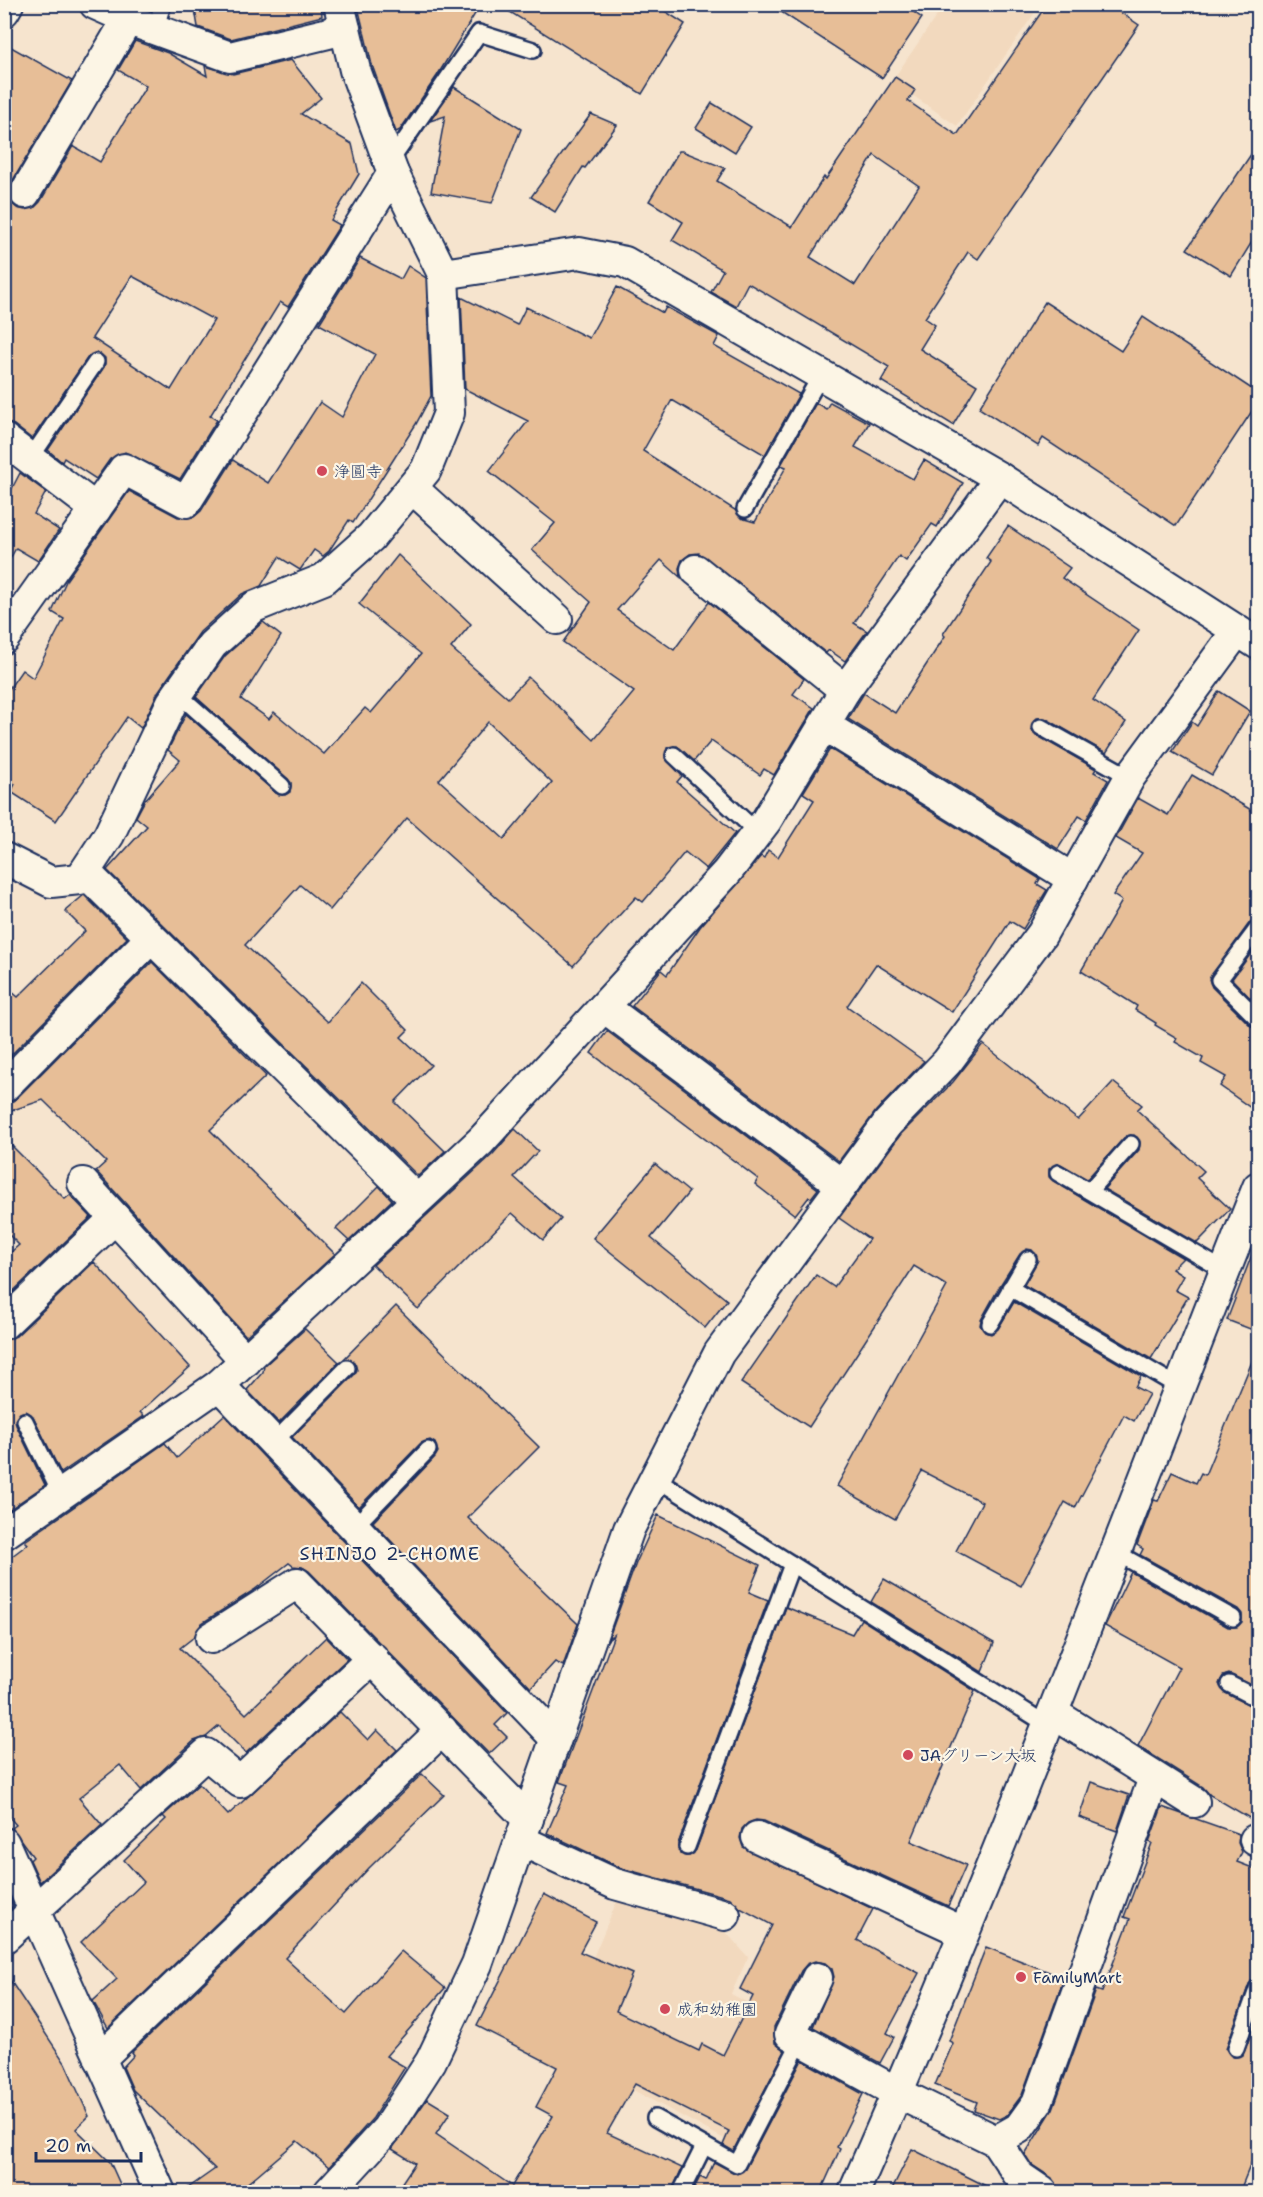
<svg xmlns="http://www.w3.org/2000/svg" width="1263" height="2197" viewBox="0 0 1263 2197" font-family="'Shantell Sans','Klee One',sans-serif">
	<rect width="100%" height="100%" fill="#f6e4ce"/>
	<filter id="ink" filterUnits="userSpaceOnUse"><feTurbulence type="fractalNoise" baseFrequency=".0167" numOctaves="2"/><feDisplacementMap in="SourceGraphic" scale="12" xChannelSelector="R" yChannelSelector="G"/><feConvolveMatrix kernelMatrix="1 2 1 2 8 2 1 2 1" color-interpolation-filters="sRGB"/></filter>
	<g filter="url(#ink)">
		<g fill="#f2d9be">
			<polygon points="944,5 1040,5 957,126 892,81"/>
			<polygon points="619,1896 717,1922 748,1957 731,1994 787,2023 728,2141 555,2048"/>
		</g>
		<g fill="#e7be97" stroke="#1b2f5e" stroke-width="1.5" fill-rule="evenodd">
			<polygon points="194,4 321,4 322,16 231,39 198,27"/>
			<polygon points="369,4 481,4 437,76 400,130 396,132 372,65 358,7"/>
			<polygon points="497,4 654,4 685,24 642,94"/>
			<polygon points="769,4 902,4 922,18 882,78"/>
			<path d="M1047,4H1108L1139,25L978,259L968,252L925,318L935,325L920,349L977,385L953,425L881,381L889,367L748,283L736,306L711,292L723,270L672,240L683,222L649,201L679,151H682L725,168L717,181L792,227L824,177L826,179L895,77L915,90L908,101L957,135ZM874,155L919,186L855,285L810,257Z"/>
			<path d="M135,41L168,53L207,76L205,66L233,74L291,60L321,98L301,114L352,144L359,174L331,220L340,225L288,307L280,302L210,416L217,420L180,479L125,452L110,459L96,479L64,458L62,462L48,450L104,367L105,358L97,352L88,357L32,439L14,425L4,422V43L72,81L10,185L8,193L10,202L17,208L25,210L34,208L40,202L73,146L100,162L146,86L118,70ZM132,276L214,320L171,390L92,338Z"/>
			<polygon points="454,87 521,129 492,203 431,192 445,116 430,121"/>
			<polygon points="712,103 751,127 735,152 696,128"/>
			<polygon points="591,114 617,125 585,168 583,167 555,212 531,197"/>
			<polygon points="1258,144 1258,232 1231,276 1187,249"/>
			<polygon points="360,258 401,279 408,266 426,278 431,396 416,424 353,523 349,520 329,551 323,556 314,550 300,570 279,557 261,586 242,594 200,632 158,692 141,728 127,717 56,821 11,792 15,784 4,778 4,696 22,670 33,678 64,619 52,612 67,579 129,491 178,517 194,517 201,511 233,460 268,483 320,402 342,417 375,354 319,324"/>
			<path d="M617,287L663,313L666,307L719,336L714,346L799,394L765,455L672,400L643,451L735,510L741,518L755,522L786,467L781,465L816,403L826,409L830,402L869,423L855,447L913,479L924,460L963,483L937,527L932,524L906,561L899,556L854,623L867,631L845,661L829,650L826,653L699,553L690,554L682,560L679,568L680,577L661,560L617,610L674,650L709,602L804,679L793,694L814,708L774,775L764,769L760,775L711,741L694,761L677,746L667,748L665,758L682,776L677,782L735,833L706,869L685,852L643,902L636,897L573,966L407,818L330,910L300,885L245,945L328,1022L361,983L408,1030L401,1037L431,1065L395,1102L445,1151L418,1176L107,870L147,826L136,817L145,800L180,760L168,750L186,714L276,793L285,795L290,792L291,783L288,779L196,697L225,656L263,622L281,636L241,699L269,719L274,712L324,754L365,708L371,713L421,654L359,604L398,555L471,624L451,648L508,698L528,677L594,740L634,692L563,642L591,602L532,550L555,523L489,471L528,421L465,389L461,297L517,325L526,307L589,338ZM488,722L552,783L504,839L439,780Z"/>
			<polygon points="1045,302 1121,351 1143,317 1258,393 1258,402 1176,526 1043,438 1038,446 979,408"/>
			<polygon points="20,473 46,492 34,514 59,530 38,561 16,548 4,570 4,496 7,498"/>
			<polygon points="1008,526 1070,568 1062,578 1139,630 1093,700 1126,722 1106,753 1045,718 1037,718 1032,723 1031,728 1036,735 1096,769 1094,772 1108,780 1086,820 1079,816 1058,849 848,719 864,693 895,713 945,636 943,634 991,562 986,558"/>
			<polygon points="1219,691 1250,711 1212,775 1172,752 1192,722 1197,726"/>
			<polygon points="830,749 1040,879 1037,884 1047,890 1023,929 1010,921 952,1012 876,964 847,1006 924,1061 876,1111 839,1161 632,1006 661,970 667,975 700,927 761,856 764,858 768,850 778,857 814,800 803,793"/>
			<polygon points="1192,775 1258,814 1258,918 1250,922 1209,979 1212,987 1251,1026 1258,1028 1258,1113 1220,1086 1226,1077 1201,1063 1203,1058 1175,1042 1177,1038 1155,1025 1156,1023 1135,1010 1137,1006 1081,971 1122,901 1113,895 1142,853 1116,838 1138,798 1168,815"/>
			<polygon points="84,895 127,938 6,1060 4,985 18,997 85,931 65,911"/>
			<polygon points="1258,944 1258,1006 1232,979"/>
			<polygon points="152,962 266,1076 210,1130 335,1254 246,1336 96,1171 106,1162 43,1100 4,1113 8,1104 16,1099"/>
			<polygon points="607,1031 818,1189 811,1198 809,1197 795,1215 755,1184 758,1179 591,1053"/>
			<polygon points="983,1044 1078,1120 1113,1082 1142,1105 1137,1110 1204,1171 1197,1178 1230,1209 1197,1243 1104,1189 1139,1150 1140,1142 1134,1135 1124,1138 1087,1179 1059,1163 1049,1169 1049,1177 1053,1181 1183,1258 1172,1269 1183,1276 1175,1290 1188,1297 1151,1359 1024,1285 1038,1260 1032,1250 1027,1249 1020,1254 1001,1284 981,1320 980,1325 985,1332 991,1334 998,1329 1014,1302 1141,1376 1135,1387 1149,1394 1134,1421 1124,1415 1075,1508 1065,1502 1021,1586 956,1551 982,1502 922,1471 895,1519 837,1486 947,1286 914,1266 809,1427 741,1383 816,1275 834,1287 869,1239 839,1218 901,1134 953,1082"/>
			<polygon points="515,1129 538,1151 514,1177 561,1219 543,1240 512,1213 418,1309 373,1265 493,1154"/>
			<polygon points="4,1138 65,1199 70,1195 91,1217 4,1300 4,1258 19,1245 4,1230"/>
			<polygon points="655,1164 689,1192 651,1238 727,1300 705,1328 593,1238"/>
			<polygon points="379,1186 392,1200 349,1241 336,1229"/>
			<polygon points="1256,1244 1258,1244 1258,1332 1227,1320"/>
			<polygon points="94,1262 190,1367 140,1412 144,1416 61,1473 33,1416 26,1411 20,1413 15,1420 16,1425 45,1485 4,1513 4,1341 16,1336"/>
			<polygon points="396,1306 539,1447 468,1518 578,1624 563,1666 555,1662 531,1688 373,1522 435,1457 438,1452 435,1443 430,1440 421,1443 359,1507 292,1437 354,1375 357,1370 354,1362 344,1359"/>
			<polygon points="305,1329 339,1362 279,1423 247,1390 263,1372 264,1366"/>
			<polygon points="1258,1347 1258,1688 1229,1674 1223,1676 1219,1684 1225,1693 1258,1709 1258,1823 1210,1795 1203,1787 1138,1746 1179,1667 1105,1626 1131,1572 1228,1627 1237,1627 1242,1622 1242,1614 1238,1609 1140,1555 1143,1549 1137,1545 1154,1500 1158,1501 1172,1472 1196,1483 1201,1473 1205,1475"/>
			<polygon points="224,1415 507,1713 495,1725 507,1737 489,1754 309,1571 302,1567 293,1566 289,1563 254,1590 202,1623 194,1637 180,1648 246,1714 326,1637 347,1659 246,1753 219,1726 206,1737 194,1741 141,1790 120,1765 79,1798 102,1825 40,1882 30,1860 33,1857 12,1828 16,1825 4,1811 4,1562 28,1544 25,1541 165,1443 177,1458"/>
			<polygon points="658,1515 760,1565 749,1592 768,1600 678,1844 680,1854 689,1856 696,1850 786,1607 852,1634 861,1619 975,1691 911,1841 966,1865 948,1906 764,1821 756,1820 748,1823 742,1829 740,1838 743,1847 873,1909 857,1940 919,1973 887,2033 894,2037 880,2063 813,2027 834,1977 832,1969 825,1963 815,1961 807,1964 801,1971 774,2027 775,2043 785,2051 733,2151 723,2145 729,2131 635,2084 607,2133 682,2168 671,2193 395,2193 415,2163 392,2149 427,2099 450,2113 436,2134 512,2186 553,2116 536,2107 557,2067 477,2026 544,1894 596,1922 580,1952 632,1974 616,2011 699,2051 702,2044 723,2055 753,1996 740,1989 772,1925 740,1908 730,1898 621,1868 547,1833 568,1785 559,1782 614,1635 608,1640 636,1563"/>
			<polygon points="884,1579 994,1643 982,1672 871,1602"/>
			<polygon points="340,1712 368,1740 377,1730 397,1750 108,2028 93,2001 117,1979 81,1942 144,1882 124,1860 166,1819 163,1816 199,1784 228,1815"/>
			<polygon points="422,1774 444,1795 369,1868 285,1958 346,2014 401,1951 445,1988 386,2056 405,2067 373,2118 329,2167 297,2141 236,2193 181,2193 215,2169 133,2090 123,2067 134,2055 132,2052"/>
			<polygon points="1091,1782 1129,1795 1117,1831 1079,1817"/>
			<polygon points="1162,1807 1239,1834 1238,1843 1242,1852 1237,1862 1258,1870 1258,1978 1249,1984 1226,2049 1232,2057 1243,2055 1258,2014 1258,2146 1239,2193 1059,2193 1052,2178 1032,2165 1025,2154 1053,2109 1096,1990 1102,1992 1130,1919 1124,1917 1152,1843 1149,1842"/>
			<polygon points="4,1886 13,1906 4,1914"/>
			<polygon points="986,1947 1064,1978 1022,2095 1007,2115 999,2119 974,2110 977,2102 935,2085 953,2043 949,2041"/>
			<polygon points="4,1971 65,2063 89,2116 76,2129 110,2162 124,2193 4,2193"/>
			<polygon points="802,2060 863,2094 837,2147 840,2149 820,2193 692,2193 700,2177 706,2180 714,2162 737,2174 745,2169"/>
			<polygon points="912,2149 1000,2193 890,2193"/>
		</g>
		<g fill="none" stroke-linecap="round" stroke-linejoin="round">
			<defs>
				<g id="lane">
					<polyline points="155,30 163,4"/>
					<polyline points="390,162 479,33 533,50"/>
					<polyline points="30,459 96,362"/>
					<polyline points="745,509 821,375"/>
					<polyline points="178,694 282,786"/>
					<polyline points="1041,727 1130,777"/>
					<polyline points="674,755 757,832"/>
					<polyline points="1258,928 1219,980 1258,1019"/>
					<polyline points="1058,1173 1225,1271"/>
					<polyline points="1089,1191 1131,1144"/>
					<polyline points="1010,1288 1179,1387"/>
					<polyline points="990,1324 1028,1259"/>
					<polyline points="25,1421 61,1495"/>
					<polyline points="273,1443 347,1368"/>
					<polyline points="655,1478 1046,1724"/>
					<polyline points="354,1527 428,1450"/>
					<polyline points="1115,1552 1233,1618"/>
					<polyline points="1229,1684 1258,1699"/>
					<polyline points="687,1847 792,1564"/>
					<polyline points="1236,2048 1258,1987"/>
					<polyline points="655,2118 737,2164 801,2040"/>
					<polyline points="681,2192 704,2146"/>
				</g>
				<g id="street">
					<polyline points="95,4 140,24 230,57 345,29"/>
					<polyline points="4,11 8,4"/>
					<polyline points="25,193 128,19"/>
					<polyline points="443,274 579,253 625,262 1000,478 1258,644"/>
					<polyline points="4,439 96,509"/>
					<polyline points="412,488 557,619"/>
					<polyline points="696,570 845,690"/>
					<polyline points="4,638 124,469 186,502 393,173"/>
					<polyline points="824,725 1073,879"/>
					<polyline points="4,858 51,882 80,879 109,835 172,702 212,645 254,607 324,579 371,537 426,470 449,413 443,274 393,173 355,70 339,4"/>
					<polyline points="85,872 417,1200"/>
					<polyline points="604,1007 842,1185"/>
					<polyline points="4,1087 151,938"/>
					<polyline points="83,1183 246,1361"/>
					<polyline points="4,1324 115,1218"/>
					<polyline points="219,1385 556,1739"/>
					<polyline points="4,1534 219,1385 481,1141 727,872 766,821 845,690 1000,478"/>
					<polyline points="211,1638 297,1583 528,1819"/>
					<polyline points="1053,1713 1194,1802"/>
					<polyline points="757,1837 963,1932"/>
					<polyline points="520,1840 615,1884 725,1915"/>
					<polyline points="1255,1840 1258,1841"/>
					<polyline points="4,1843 160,2192"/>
					<polyline points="4,1938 206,1754 240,1782 373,1658"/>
					<polyline points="817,1978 790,2034 898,2093 996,2141 1020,2177 1042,2192"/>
					<polyline points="100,2059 442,1730"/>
					<polyline points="996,2141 1019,2128 1037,2103 1154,1778"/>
					<polyline points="329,2192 387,2129 431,2061 477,1964 629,1529 719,1353 888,1123 947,1062 1042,934 1130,777 1237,631"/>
					<path d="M854,2192C1000,1862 1125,1523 1258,1187"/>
				</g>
			</defs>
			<use href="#lane" stroke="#1b2f5e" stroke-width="20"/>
			<use href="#street" stroke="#1b2f5e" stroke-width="34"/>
			<use href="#lane" stroke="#fcf5e5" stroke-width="15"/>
			<use href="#street" stroke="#fcf5e5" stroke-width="30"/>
		</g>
	</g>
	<g fill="#d1495b" stroke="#fcf5e5" stroke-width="2">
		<circle cx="322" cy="471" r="6"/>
		<circle cx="908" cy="1755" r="6"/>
		<circle cx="1021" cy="1977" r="6"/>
		<circle cx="665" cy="2009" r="6"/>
	</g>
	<g text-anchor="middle" stroke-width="4.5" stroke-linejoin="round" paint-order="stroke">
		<g font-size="16" fill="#1b2f5e" stroke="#fcf5e5" text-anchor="start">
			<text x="334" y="477">浄圓寺</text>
			<text x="920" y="1761">JAグリーン大坂</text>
			<text x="1033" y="1983">FamilyMart</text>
			<text x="677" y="2015">成和幼稚園</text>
		</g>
		<g font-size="18" letter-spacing="1.5" fill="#1b2f5e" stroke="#fcf5e5">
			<text x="390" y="1560">SHINJO 2-CHOME</text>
		</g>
	</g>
	<rect width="1263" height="2197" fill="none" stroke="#fcf5e5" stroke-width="24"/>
	<rect x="12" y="12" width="1239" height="2173" fill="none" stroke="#1b2f5e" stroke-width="2" filter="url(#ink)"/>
	<path d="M36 2152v9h105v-9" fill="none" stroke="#1b2f5e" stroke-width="3"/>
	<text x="45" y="2152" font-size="18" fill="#1b2f5e" stroke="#fcf5e5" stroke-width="4.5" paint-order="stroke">20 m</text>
</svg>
